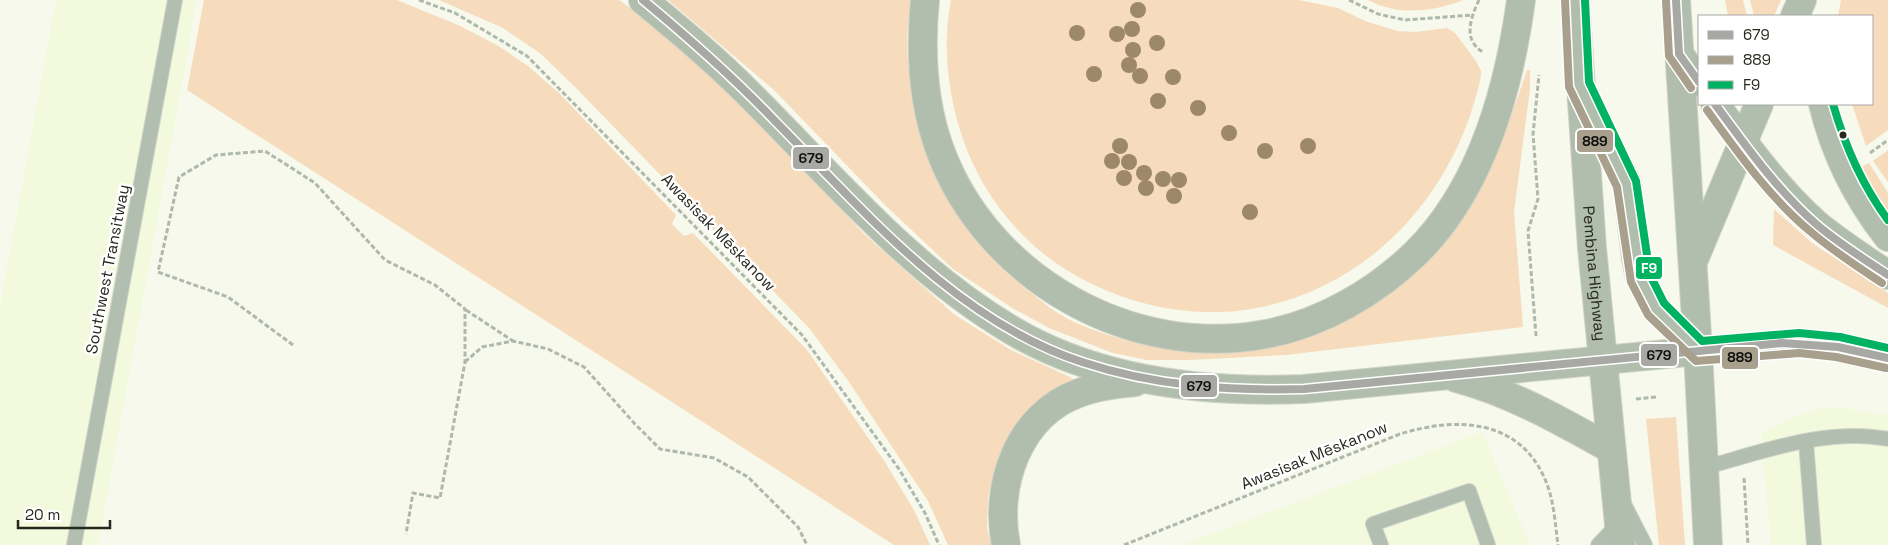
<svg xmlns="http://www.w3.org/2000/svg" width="1888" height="545" viewBox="0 0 1888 545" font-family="'Space Grotesk',sans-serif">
	<rect width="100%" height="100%" fill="#f6f9eb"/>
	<g fill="#f3f9dd">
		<polygon points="56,0 197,0 98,545 0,545 0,307"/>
		<polygon points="1838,407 1888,415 1888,545 1771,545 1761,434 1793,417 1818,409"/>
		<polygon points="1482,432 1530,545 1181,545"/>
	</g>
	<g fill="#f7dbbd">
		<polygon points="204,0 397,0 458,25 497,45 528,66 560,94 676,215 672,224 684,236 693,233 807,350 885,462 915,512 930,545 894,545 187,90"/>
		<polygon points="439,0 619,0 666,33 740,100 863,233 955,315 1011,350 1070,377 1076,382 1004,448 995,468 988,496 987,530 992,545 948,545 928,501 849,382 809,328 575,87 541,54 503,28"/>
		<path d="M668,0H911C903,43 909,90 920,132C940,202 976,252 1034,295C1047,306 1063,318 1079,324C1131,346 1193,357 1249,351C1312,343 1384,306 1428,262C1480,210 1504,137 1527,70H1530V89L1514,212L1523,327L1286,355L1189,360H1147L1113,353L1049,328L1014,309L953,269L885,205L774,90Z"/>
		<path d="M951,0H1299L1338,8L1365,21L1397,31L1415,32L1447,28L1455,33L1476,61L1481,71V76C1443,257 1263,368 1090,283C1031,255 984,201 963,139C948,95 942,46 951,0Z"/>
		<path d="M1368,0H1463C1433,12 1397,16 1368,0Z"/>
		<polygon points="1725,0 1743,0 1747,16 1728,16"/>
		<polygon points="1750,0 1781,0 1774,16 1754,16"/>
		<polygon points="1841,0 1888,0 1888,130 1866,146 1852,104 1872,104 1872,16 1838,16"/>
		<polygon points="1888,150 1888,182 1873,161"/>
		<polygon points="1869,163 1888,193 1888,212 1869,188 1859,168"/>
		<polygon points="1774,209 1812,243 1888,293 1888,308 1773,245"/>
		<polygon points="1676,417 1685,545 1659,545 1646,419"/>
	</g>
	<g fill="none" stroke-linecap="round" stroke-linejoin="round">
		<defs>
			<g id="service">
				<polyline points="1806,442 1814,545"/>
				<path d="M1703,468C1762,452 1827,427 1888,439"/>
				<polyline points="1625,506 1645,545"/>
				<polyline points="74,545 175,0"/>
				<polyline points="1381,545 1373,524 1469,491 1488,545"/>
				<polyline points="1598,545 1618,524"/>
			</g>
			<g id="secondary">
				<polyline points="1679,54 1699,82"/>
				<path d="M1715,104C1746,146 1777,189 1816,224C1839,243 1864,259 1888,275"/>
				<polyline points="1698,351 1799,343 1838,347 1888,358"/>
			</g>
			<g id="primary">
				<path d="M643,0C678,29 713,58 745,90C830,174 909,270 1013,331C1100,382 1205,393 1304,389L1698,351"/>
				<path d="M925,0C920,51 922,101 940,150C987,278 1131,360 1266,334C1321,324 1376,292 1416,253C1482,188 1509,89 1521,0"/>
				<path id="s1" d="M1575,0L1592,248L1621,545"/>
				<polyline points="1676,0 1698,351 1708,545"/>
				<polyline points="1795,16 1802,0"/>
				<polyline points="1586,100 1627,184 1636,258 1640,278 1656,309 1698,351"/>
				<path d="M1823,104C1835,154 1856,196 1888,237"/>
				<polyline points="1695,257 1759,104"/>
				<path d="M1456,378C1510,392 1563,422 1611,449"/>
				<path d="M1006,545C994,486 1018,415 1079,393C1097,386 1116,384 1135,382"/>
			</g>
		</defs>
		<use href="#service" stroke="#d0d3c7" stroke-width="16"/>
		<use href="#secondary" stroke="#d0d3c7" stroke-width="30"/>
		<use href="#primary" stroke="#d0d3c7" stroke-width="30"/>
		<g stroke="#afb8ac" stroke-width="3" stroke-dasharray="5 2.5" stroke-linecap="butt">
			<polyline points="419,0 455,13 527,56 802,335 899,469 925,513 939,545"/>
			<polyline points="1349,0 1378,14 1405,20 1472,15"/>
			<path d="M1479,0C1471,17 1462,40 1483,52"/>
			<polyline points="1870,153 1888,140"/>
			<polyline points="466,310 513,341"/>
			<polyline points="1536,336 1528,231 1538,199 1533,134 1539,75"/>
			<polyline points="293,345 228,297 158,272 179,177 216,155 265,151 315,183 385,260 435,285 465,309 465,362 440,498 413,493 406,534"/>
			<polyline points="465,362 482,347 513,341 548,349 584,367 635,424 660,449 714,458 748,477 798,527 807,545"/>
			<polyline points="1636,399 1657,397"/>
			<polyline points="1744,478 1748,545"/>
			<path d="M1124,545L1400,434C1455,417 1517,418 1544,477C1554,498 1555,523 1558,545"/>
		</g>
		<use href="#service" stroke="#b1beb0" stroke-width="14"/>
		<use href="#secondary" stroke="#afbdac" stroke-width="28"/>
		<use href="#primary" stroke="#b1bead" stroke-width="28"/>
		<defs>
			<g id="bus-1">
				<path d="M643,0C690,39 734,78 776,122C866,213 957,321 1082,362C1154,386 1229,391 1304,389L1782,343L1838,347L1888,358"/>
				<polyline points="1676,0 1679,54 1699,82"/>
				<path d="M1715,104C1746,146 1777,190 1816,224C1838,243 1864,259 1888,275"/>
			</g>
			<g id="bus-2">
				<polyline points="1565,0 1569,87 1617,187 1631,282 1648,315 1696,361 1799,353 1836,357 1886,368"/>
				<polyline points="1666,1 1669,56 1691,88"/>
				<path d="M1707,110C1738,153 1770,198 1811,232C1833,251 1858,267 1882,283"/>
			</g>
			<g id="bus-3">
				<polyline points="1585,0 1589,82 1636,181 1650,275 1664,303 1702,341 1799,333 1840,337 1888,348"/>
				<path d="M1833,104C1845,146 1862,185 1888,220"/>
			</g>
		</defs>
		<use href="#bus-1" stroke="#fff" stroke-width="11"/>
		<use href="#bus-2" stroke="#fff" stroke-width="11"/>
		<use href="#bus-3" stroke="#fff" stroke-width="11"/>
		<use href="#bus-1" stroke="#a8a9a5" stroke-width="8"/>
		<use href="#bus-2" stroke="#a8a08d" stroke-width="8"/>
		<use href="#bus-3" stroke="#00b262" stroke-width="8"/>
	</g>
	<g fill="#9d886a">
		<circle cx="1138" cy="10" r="8"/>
		<circle cx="1132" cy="29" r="8"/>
		<circle cx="1077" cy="33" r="8"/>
		<circle cx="1117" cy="34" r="8"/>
		<circle cx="1157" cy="43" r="8"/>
		<circle cx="1133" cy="50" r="8"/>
		<circle cx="1129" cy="65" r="8"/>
		<circle cx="1094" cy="74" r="8"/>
		<circle cx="1140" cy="76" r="8"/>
		<circle cx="1173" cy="77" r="8"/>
		<circle cx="1158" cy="101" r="8"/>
		<circle cx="1198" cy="108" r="8"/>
		<circle cx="1229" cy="133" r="8"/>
		<circle cx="1120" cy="146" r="8"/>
		<circle cx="1308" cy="146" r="8"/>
		<circle cx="1265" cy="151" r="8"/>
		<circle cx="1112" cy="161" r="8"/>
		<circle cx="1129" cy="162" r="8"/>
		<circle cx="1144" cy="173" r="8"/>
		<circle cx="1124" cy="178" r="8"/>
		<circle cx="1163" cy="179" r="8"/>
		<circle cx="1179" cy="180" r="8"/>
		<circle cx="1146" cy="188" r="8"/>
		<circle cx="1174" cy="196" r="8"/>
		<circle cx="1250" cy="212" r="8"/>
	</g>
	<circle fill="#26281d" stroke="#fff" stroke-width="2" cx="1843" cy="135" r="4.5"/>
	<g text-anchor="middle" stroke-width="5" stroke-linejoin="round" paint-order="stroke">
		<g font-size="16" fill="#26281d" stroke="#fff">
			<text transform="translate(719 232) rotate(46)" y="6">Awasisak Mēskanow</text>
			<text transform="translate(107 269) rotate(-79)" y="6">Southwest Transitway</text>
			<text dy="6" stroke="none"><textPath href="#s1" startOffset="274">Pembina Highway</textPath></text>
			<text transform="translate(1314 455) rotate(-22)" y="6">Awasisak Mēskanow</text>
		</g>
	</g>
	<g stroke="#fff" stroke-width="2">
		<rect x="1576" y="129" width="38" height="24" rx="5" fill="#a8a08d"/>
		<rect x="792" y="146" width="38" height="24" rx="5" fill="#a8a9a5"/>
		<rect x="1635" y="256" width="28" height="24" rx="5" fill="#00b262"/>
		<rect x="1640" y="343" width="38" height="24" rx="5" fill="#a8a9a5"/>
		<rect x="1721" y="346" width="38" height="24" rx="5" fill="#a8a08d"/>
		<rect x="1180" y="374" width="38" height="24" rx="5" fill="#a8a9a5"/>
	</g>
	<g font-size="14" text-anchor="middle" font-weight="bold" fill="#fff">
		<text x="1649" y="273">F9</text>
	</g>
	<g font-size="14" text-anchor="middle" font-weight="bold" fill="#111">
		<text x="1595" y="146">889</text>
		<text x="811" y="163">679</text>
		<text x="1659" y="360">679</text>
		<text x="1740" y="362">889</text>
		<text x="1199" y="391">679</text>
	</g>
	<rect x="1698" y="15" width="175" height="90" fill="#ffffff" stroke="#a8a9a5"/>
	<rect x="1708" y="31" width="25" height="8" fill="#a8a9a5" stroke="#a8a9a5"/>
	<text x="1743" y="40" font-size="15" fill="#26281d">679</text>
	<rect x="1708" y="56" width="25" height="8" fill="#a8a08d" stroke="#a8a9a5"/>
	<text x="1743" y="65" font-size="15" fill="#26281d">889</text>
	<rect x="1708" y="81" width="25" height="8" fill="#00b262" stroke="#a8a9a5"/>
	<text x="1743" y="90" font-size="15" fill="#26281d">F9</text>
	<path d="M18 520v8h92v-8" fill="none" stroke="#26281d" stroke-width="2.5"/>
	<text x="25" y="520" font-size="15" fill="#26281d" stroke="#ffffff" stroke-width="4" paint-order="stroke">20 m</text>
</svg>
